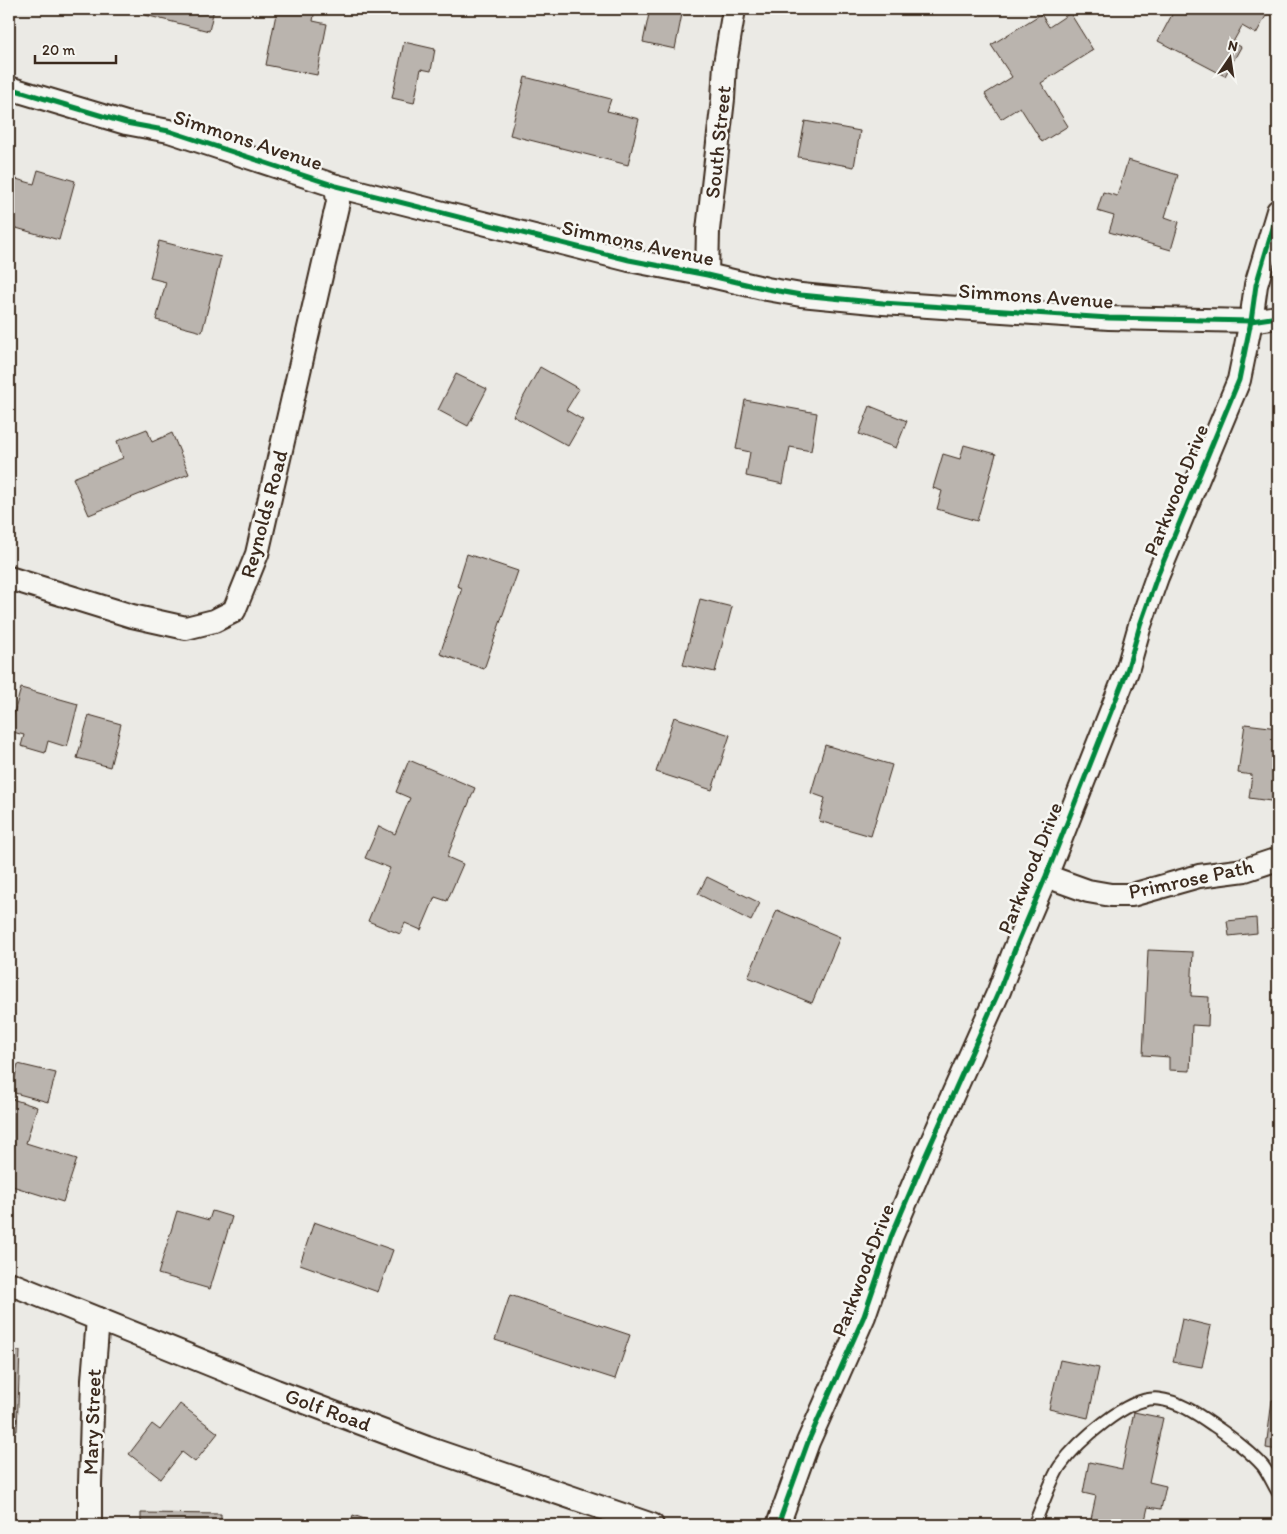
<svg xmlns="http://www.w3.org/2000/svg" width="1287" height="1534" viewBox="0 0 1287 1534" font-family="Itim,sans-serif">
	<rect width="100%" height="100%" fill="#ebeae5"/>
	<filter id="ink" filterUnits="userSpaceOnUse"><feTurbulence type="fractalNoise" baseFrequency=".02" numOctaves="2"/><feDisplacementMap in="SourceGraphic" scale="10" xChannelSelector="R" yChannelSelector="G"/><feConvolveMatrix kernelMatrix="1 2 1 2 8 2 1 2 1" color-interpolation-filters="sRGB"/></filter>
	<g filter="url(#ink)">
		<g fill="#bab4ae" stroke="#3b2a1e">
			<polygon points="143,9 214,9 209,31 141,14"/>
			<polygon points="277,9 315,9 313,21 327,24 317,75 266,65"/>
			<polygon points="650,9 683,9 675,49 643,42"/>
			<polygon points="1175,9 1262,9 1268,12 1256,34 1242,26 1233,42 1241,47 1225,76 1158,41"/>
			<polygon points="1070,13 1093,50 1041,83 1068,126 1042,142 1020,107 1001,119 985,94 1012,77 991,45 1041,14 1049,27"/>
			<polygon points="404,42 435,49 431,71 421,69 414,103 392,98"/>
			<polygon points="525,77 611,99 607,111 639,119 628,165 510,135"/>
			<polygon points="805,121 860,131 854,167 798,157"/>
			<polygon points="1128,160 1178,175 1165,217 1179,222 1171,250 1109,232 1114,216 1097,211 1103,192 1117,196"/>
			<polygon points="38,170 75,181 59,240 9,226 9,177 34,184"/>
			<polygon points="159,241 221,257 202,332 156,320 166,282 150,278"/>
			<polygon points="540,367 579,389 566,410 583,420 568,446 513,416"/>
			<polygon points="456,374 487,389 468,426 438,410"/>
			<polygon points="745,400 817,413 811,451 790,447 783,484 746,476 750,452 736,449"/>
			<polygon points="870,406 907,421 896,448 859,434"/>
			<polygon points="147,429 152,442 172,433 189,474 89,515 73,478 123,458 117,441"/>
			<polygon points="964,445 996,454 977,521 937,509 942,491 933,488 943,454 960,459"/>
			<polygon points="467,554 518,571 484,669 440,654 462,588 457,586"/>
			<polygon points="700,599 732,607 715,672 683,665"/>
			<polygon points="21,688 78,704 67,747 48,741 45,753 21,746 24,735 9,731"/>
			<polygon points="89,715 121,724 110,767 77,758"/>
			<polygon points="674,717 730,735 712,790 656,772"/>
			<polygon points="1245,724 1278,728 1278,802 1249,798 1252,775 1238,773"/>
			<polygon points="825,745 892,765 871,836 819,821 825,798 811,793"/>
			<polygon points="409,760 475,788 447,857 463,864 447,901 435,897 421,930 405,923 400,934 368,921 390,868 365,858 379,826 395,834 410,798 396,792"/>
			<polygon points="707,877 760,903 751,921 698,894"/>
			<polygon points="777,910 840,937 812,1003 748,977"/>
			<polygon points="1256,918 1257,933 1229,936 1227,921"/>
			<polygon points="1148,950 1193,952 1191,996 1209,997 1208,1026 1192,1025 1190,1071 1169,1070 1169,1057 1143,1055"/>
			<polygon points="18,1064 56,1073 48,1102 11,1092"/>
			<polygon points="9,1098 37,1107 26,1143 77,1159 63,1202 9,1185"/>
			<polygon points="177,1211 209,1220 212,1211 232,1217 210,1289 158,1274"/>
			<polygon points="314,1222 393,1250 378,1292 300,1264"/>
			<polygon points="510,1295 630,1335 615,1379 495,1340"/>
			<polygon points="1182,1319 1211,1326 1202,1367 1173,1362"/>
			<polygon points="9,1351 20,1351 17,1431 9,1431"/>
			<polygon points="1060,1360 1099,1368 1088,1418 1049,1409"/>
			<polygon points="1272,1400 1278,1401 1278,1450 1266,1448"/>
			<polygon points="180,1404 218,1433 195,1462 182,1452 161,1479 129,1454 152,1424 160,1430"/>
			<polygon points="1134,1412 1163,1418 1149,1482 1166,1486 1161,1509 1148,1507 1144,1525 1118,1525 1091,1519 1096,1496 1083,1493 1089,1462 1122,1469"/>
			<polygon points="9,1487 11,1487 12,1525 9,1525"/>
			<polygon points="141,1513 221,1514 221,1525 141,1525"/>
			<polygon points="353,1515 382,1525 350,1525"/>
		</g>
		<g fill="none" stroke-linecap="round" stroke-linejoin="round">
			<defs>
				<path id="lane" d="M1034,1525C1041,1509 1051,1479 1060,1466C1077,1442 1128,1396 1158,1399C1178,1401 1196,1413 1213,1425C1227,1434 1252,1453 1263,1466C1269,1474 1273,1484 1278,1492"/>
				<g id="street">
					<polyline points="9,88 126,123 169,131 336,186 629,260 707,275 767,289 801,295 883,303 1109,318 1251,321 1278,317"/>
					<polyline points="707,275 708,230 723,99 725,64 734,9"/>
					<polyline points="9,578 132,616 186,628 214,621 234,611 257,554 338,202 336,186"/>
					<polyline points="1046,876 1088,891 1111,895 1132,895 1199,876 1245,870 1278,859"/>
					<polyline points="9,1283 276,1391 427,1448 652,1525"/>
					<polyline points="90,1525 90,1484 93,1380 98,1319"/>
					<polyline points="778,1525 808,1442 864,1316 891,1237 925,1157 999,991 1015,949 1046,876 1127,671 1140,625 1157,577 1239,380 1251,321 1256,285 1278,211"/>
				</g>
			</defs>
			<use href="#lane" stroke="#3b2a1e" stroke-width="15"/>
			<use href="#street" stroke="#3b2a1e" stroke-width="26"/>
			<use href="#lane" stroke="#f6f6f2" stroke-width="11"/>
			<use href="#street" stroke="#f6f6f2" stroke-width="22"/>
			<defs>
				<g id="cycleway">
					<polyline points="9,88 126,123 169,131 336,186 629,260 707,275 767,289 801,295 883,303 1109,318 1251,321 1278,317"/>
					<polyline points="778,1525 808,1442 864,1316 891,1237 925,1157 999,991 1015,949 1046,876 1127,671 1140,625 1157,577 1239,380 1251,321 1256,285 1278,211"/>
				</g>
			</defs>
			<use href="#cycleway" stroke="#f6f6f2" stroke-width="8"/>
			<use href="#cycleway" stroke="#00873e" stroke-width="5"/>
		</g>
	</g>
	<g text-anchor="middle" stroke-width="5" stroke-linejoin="round" paint-order="stroke">
		<g font-size="21" fill="#3b2a1e" stroke="#f6f6f2">
			<text transform="translate(248 140) rotate(18)" y="7">Simmons Avenue</text>
			<text transform="translate(718 142) rotate(-84)" y="7">South Street</text>
			<text transform="translate(638 243) rotate(12)" y="7">Simmons Avenue</text>
			<text transform="translate(1036 296) rotate(4)" y="7">Simmons Avenue</text>
			<text transform="translate(1176 490) rotate(-68)" y="7">Parkwood Drive</text>
			<text transform="translate(264 514) rotate(-75)" y="7">Reynolds Road</text>
			<text transform="translate(1030 868) rotate(-68)" y="7">Parkwood Drive</text>
			<text transform="translate(1191 879) rotate(-12)" y="7">Primrose Path</text>
			<text transform="translate(863 1270) rotate(-69)" y="7">Parkwood Drive</text>
			<text transform="translate(328 1410) rotate(20)" y="7">Golf Road</text>
			<text transform="translate(92 1422) rotate(-88)" y="7">Mary Street</text>
		</g>
	</g>
	<rect width="1287" height="1534" fill="none" stroke="#f6f6f2" stroke-width="30"/>
	<rect x="15" y="15" width="1257" height="1504" fill="none" stroke="#3b2a1e" stroke-width="2" filter="url(#ink)"/>
	<g transform="translate(1230 58) rotate(13)" stroke="#f6f6f2" stroke-width="4" paint-order="stroke">
	<path d="M0-4L9 19L0 12L-9 19Z" fill="#3b2a1e"/>
	<text y="-8" font-size="14" font-weight="bold" text-anchor="middle" fill="#3b2a1e">N</text>
	</g>
	<path d="M35 55v8h81v-8" fill="none" stroke="#3b2a1e" stroke-width="2.5"/>
	<text x="42" y="55" font-size="15" fill="#3b2a1e" stroke="#f6f6f2" stroke-width="4" paint-order="stroke">20 m</text>
</svg>
